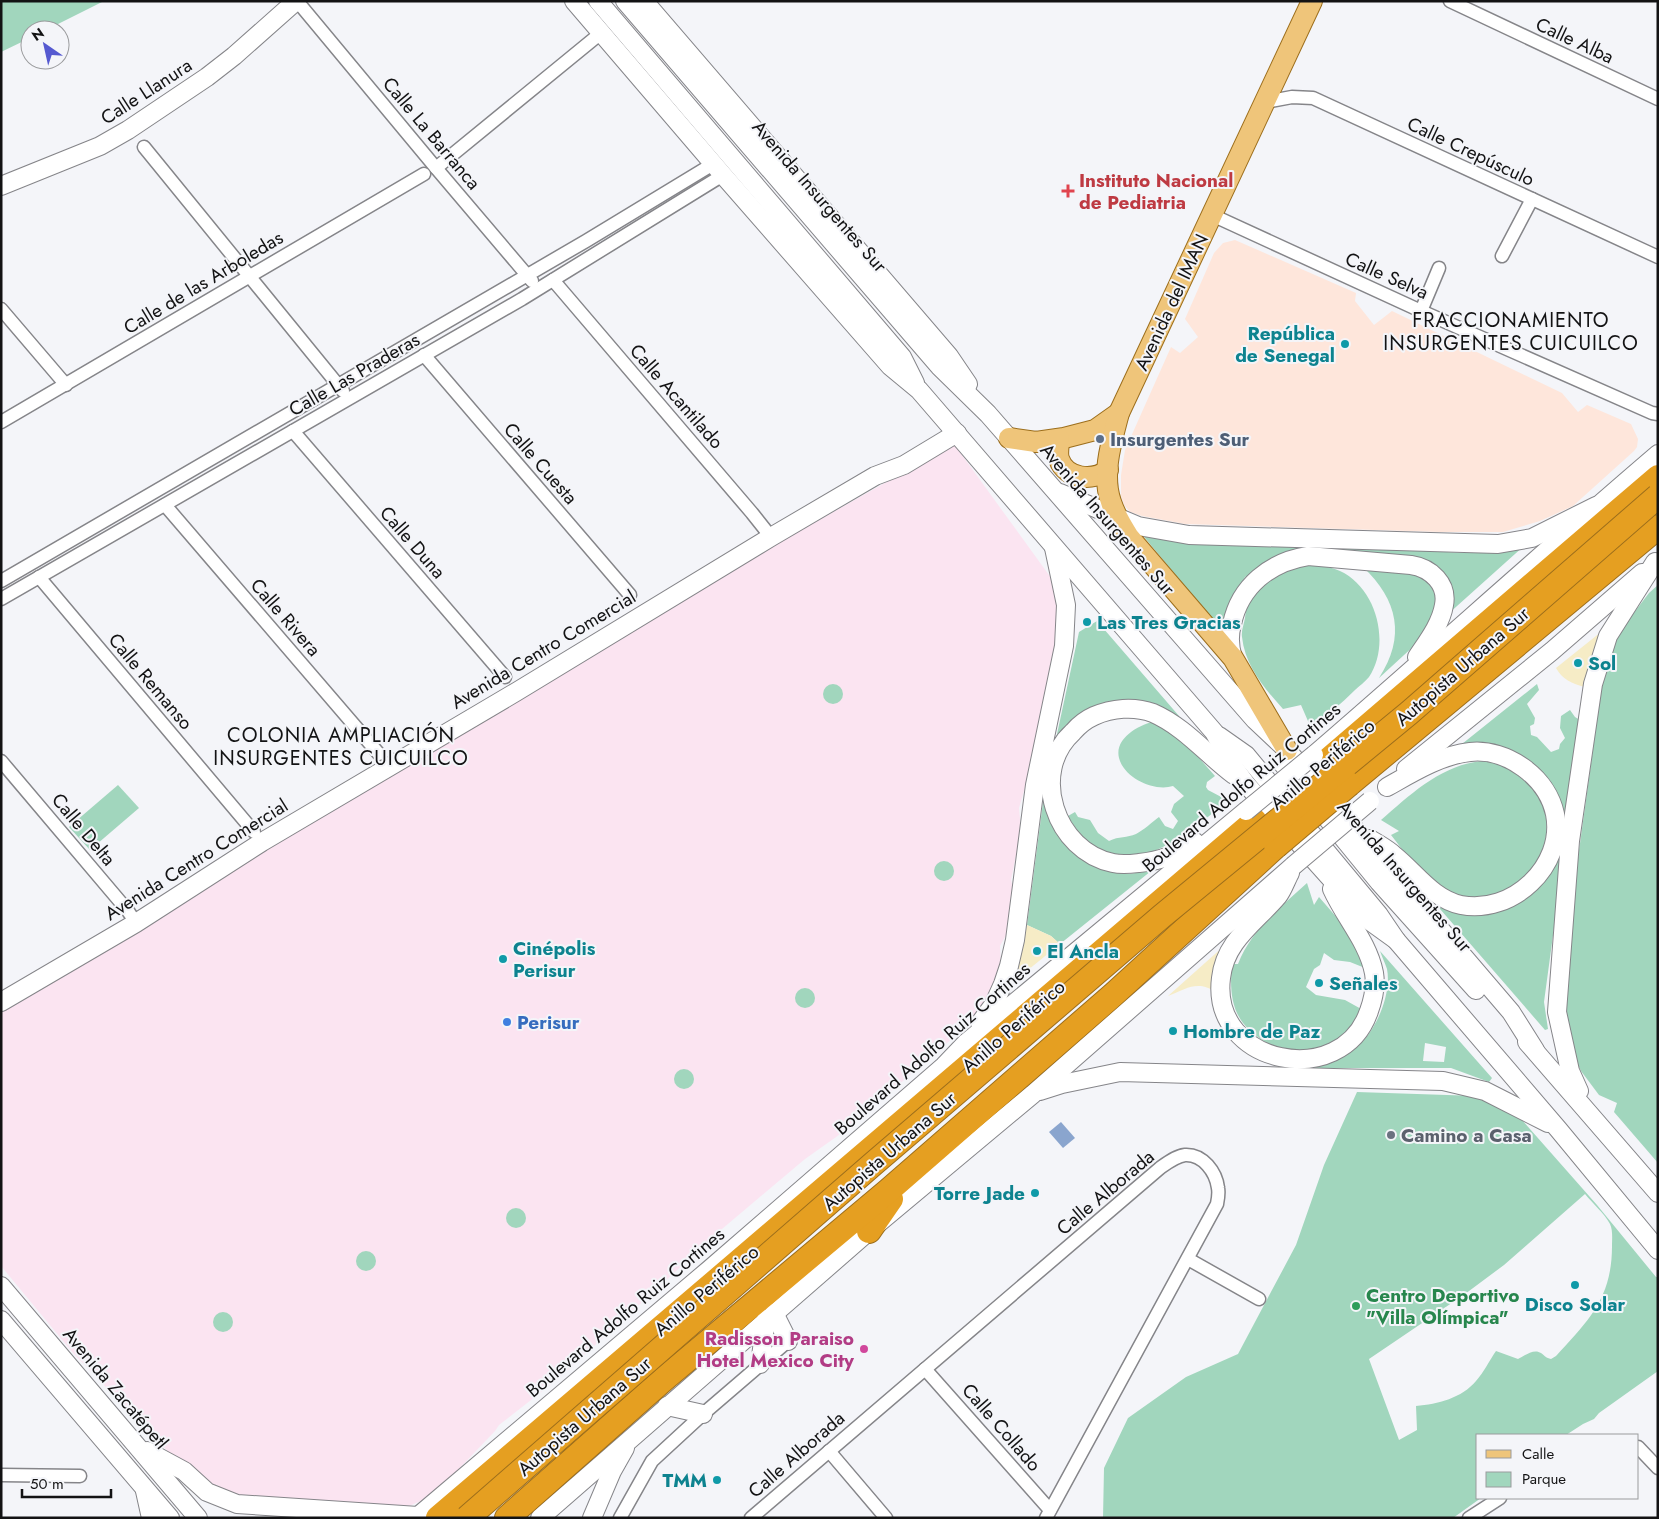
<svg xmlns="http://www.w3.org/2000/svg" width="1659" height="1519" viewBox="0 0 1659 1519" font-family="Jost,sans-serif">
	<rect width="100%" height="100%" fill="#f4f5f9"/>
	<polygon fill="#fbe4f1" points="954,444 1054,582 1062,624 1032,763 1019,808 1021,830 1011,880 1015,897 1011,926 1000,946 1001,970 976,1018 846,1130 805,1159 722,1229 558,1379 499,1425 495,1431 434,1495 407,1507 235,1498 209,1488 181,1465 73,1353 1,1266 1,1009 702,586"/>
	<polygon fill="#fee6db" points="1235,240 1356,293 1355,301 1374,325 1392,311 1562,393 1578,412 1587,405 1631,424 1638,439 1637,447 1634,451 1573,506 1540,521 1503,532 1440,532 1185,524 1142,516 1130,512 1124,505 1121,496 1121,475 1125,450 1171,347 1180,353 1198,337 1185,319 1214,253 1223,243"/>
	<g fill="#a1d6bd" fill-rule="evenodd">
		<polygon points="1,1 104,1 46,30 30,30 30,38 1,52"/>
		<polygon points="1140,532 1322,546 1467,553 1494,552 1525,545 1447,615 1433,568 1273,560 1245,577 1232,600 1227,618 1221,623 1216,624"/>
		<path d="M1299,564C1314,565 1326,565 1340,571C1377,588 1391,644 1369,677C1365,682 1359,686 1355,690C1341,704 1326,716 1311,728L1301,705L1283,709C1265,689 1245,666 1242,637C1241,631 1244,624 1245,618C1246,607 1251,595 1258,586C1265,579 1289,569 1299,564Z"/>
		<path d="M1363,567L1411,572L1423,577L1429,582L1436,596V603L1432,620L1416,644L1379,678C1406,637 1398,600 1363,567Z"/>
		<polygon points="1658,585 1658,1163 1614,1112 1617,1103 1599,1095 1581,1071 1570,1048 1564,1022 1577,865 1604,670 1616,636 1649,593"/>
		<polygon points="1097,621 1179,716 1176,718 1111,704 1051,762 1079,632"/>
		<path d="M1537,684L1539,690L1527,704L1535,718L1534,724L1530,726L1531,735L1537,737L1551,752L1559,749L1560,744L1565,738L1560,728L1561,716L1570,710L1575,717L1580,720L1566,839L1544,1002L1548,1029L1545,1030L1427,894C1441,899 1468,913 1481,913C1510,915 1561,879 1560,847C1560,841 1557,834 1556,829C1553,812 1549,796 1545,780L1457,748Z"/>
		<circle cx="833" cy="694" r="10"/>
		<path d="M1156,721L1192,750L1215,776L1207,782L1206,787L1208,790L1227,800C1181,843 1112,894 1068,816L1075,812L1078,817L1090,820L1098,833L1109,841C1119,836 1127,838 1136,834C1144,830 1152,822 1159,817L1165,826L1173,829L1178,821L1171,812L1174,804L1184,796L1173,786C1154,792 1124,778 1119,758C1114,738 1140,724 1156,721Z"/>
		<path d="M1482,761C1491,763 1501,763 1508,767C1522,775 1537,788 1542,803C1560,848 1523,900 1475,900C1465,900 1451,898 1442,892C1422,878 1406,854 1391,835L1399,831L1381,820C1411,794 1441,765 1482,761Z"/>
		<polygon points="118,785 139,808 90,850 69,827"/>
		<polygon points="1045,787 1049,809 1109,869 1128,874 1151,871 1060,944 1051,936 1027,925"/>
		<circle cx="944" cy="871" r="10"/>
		<path d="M1307,883L1314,905L1319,897L1345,927L1370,970L1350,962L1334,960L1324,953L1320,965L1314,969L1306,987L1316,995L1345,1000L1363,1010C1354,1037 1320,1055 1292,1052C1275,1050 1253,1036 1243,1023C1230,1006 1230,984 1232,964H1238C1251,930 1280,908 1307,883Z"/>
		<path d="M1380,951L1492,1078L1489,1082L1451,1068H1313C1327,1064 1343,1059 1355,1049C1375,1033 1392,995 1387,969C1385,963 1382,957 1380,951ZM1425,1043L1446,1047L1444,1062L1423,1061Z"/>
		<circle cx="805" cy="998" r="10"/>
		<circle cx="684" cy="1079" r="10"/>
		<path d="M1357,1092L1477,1096L1522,1120L1597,1205L1656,1277H1658V1371L1599,1413L1594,1419L1583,1424L1566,1435H1478V1498H1481L1453,1518H1103L1104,1468L1128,1418L1186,1377L1238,1354L1296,1245L1324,1165ZM1585,1194C1593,1204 1604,1213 1610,1224C1613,1230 1612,1240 1612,1246C1612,1298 1589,1320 1556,1356L1551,1359C1546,1358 1545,1356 1541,1353C1534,1348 1524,1356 1518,1359L1496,1351C1489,1361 1484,1372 1476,1381C1462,1398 1438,1404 1416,1406L1417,1430L1399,1440L1369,1359L1465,1294L1504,1265Z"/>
		<circle cx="516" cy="1218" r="10"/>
		<circle cx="366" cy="1261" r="10"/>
		<circle cx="223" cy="1322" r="10"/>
	</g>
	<g fill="#f6ecc6">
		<path d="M1601,632L1590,660L1585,687C1572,684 1562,679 1556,668Z"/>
		<polygon points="1027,925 1051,936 1060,944 1023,974 1018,969"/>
		<path d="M1224,946L1216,992C1198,980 1187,988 1168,996Z"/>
	</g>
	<polygon fill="#8aa5ce" points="1061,1122 1075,1138 1063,1148 1049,1132"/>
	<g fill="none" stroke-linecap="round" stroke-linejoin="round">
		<defs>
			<g id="street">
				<polyline points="297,1 436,168 532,281"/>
				<polyline points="1450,1 1658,99"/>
				<polyline points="1266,102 1292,97 1313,98 1658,257"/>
				<polyline points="144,147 343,391"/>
				<polyline points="436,168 601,33"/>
				<polyline points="1212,215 1421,311 1652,413 1658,414"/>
				<polyline points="1502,256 1532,199"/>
				<polyline points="553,280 752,513 771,537"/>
				<polyline points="1,309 66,385"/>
				<polyline points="1421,311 1439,268"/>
				<polyline points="424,355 630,595"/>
				<polyline points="1,422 424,174"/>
				<polyline points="293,431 505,677"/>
				<polyline points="165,505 379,754"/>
				<polyline points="39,577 254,832"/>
				<polyline points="1,581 586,241 713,164"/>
				<polyline points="1,599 522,299 723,175"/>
				<polyline points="1,761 128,911 136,923"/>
				<polyline points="1188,1259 1259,1299"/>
				<polyline points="925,1369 1050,1510"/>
				<polyline points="1638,1447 1658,1468"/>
				<polyline points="829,1451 886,1518"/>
				<polyline points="1,1475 80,1476"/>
				<polyline points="620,1518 652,1461 703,1414 788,1341"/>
				<path d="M751,1518L1160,1168C1167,1163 1176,1156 1185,1155C1203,1154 1216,1172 1218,1188C1219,1193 1218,1199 1217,1204L1046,1518"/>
				<polyline points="1469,1518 1500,1498"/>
			</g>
			<g id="secondary">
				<polyline points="574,1 723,175 890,366 919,390 1214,732 1233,766 1246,784 1358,909 1371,922 1396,940"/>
				<polyline points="598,1 902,357 915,383"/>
				<polyline points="625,1 939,366 988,414 1255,720 1287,750 1511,1012 1535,1050"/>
				<polyline points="644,1 949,356 968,384"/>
				<polyline points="1,186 100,146 128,130 207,77 234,56 296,1"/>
				<polyline points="1060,493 1138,526 1189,535 1498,544 1532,538 1596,506"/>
				<path d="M1233,658C1229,646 1229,635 1232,624C1240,586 1270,562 1308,556L1411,565C1431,568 1448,584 1444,605C1441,624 1427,642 1417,657"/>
				<polyline points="1219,736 1246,755 1379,915 1396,940 1558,1129 1658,1250"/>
				<path d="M1314,755C1430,655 1542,553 1658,454"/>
				<polyline points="1282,763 1379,882 1476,990"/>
				<polyline points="1406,769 1552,651 1642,573"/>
				<path d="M1370,839C1378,844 1388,849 1395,856C1416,873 1433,899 1461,905C1512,915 1565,866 1555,814C1547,777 1507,748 1470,752C1441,755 1412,773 1387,787"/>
				<path d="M1195,842C1179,854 1160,861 1139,863C1130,864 1122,865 1113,863C1055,851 1029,772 1073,732C1079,725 1085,720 1094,716C1112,708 1134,706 1153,713C1185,727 1207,755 1234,775"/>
				<path d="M1290,873C1286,880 1283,890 1278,896C1255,923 1225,941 1221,978C1210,1065 1342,1091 1369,1011C1373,1000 1376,985 1374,973C1368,942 1345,918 1332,889"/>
				<polyline points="1,1002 136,923 262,842 516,692 771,537 875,476 904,465 957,433"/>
				<polyline points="980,1023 994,1004 1003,984 1009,966 1015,940 1035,785 1064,646 1066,605 1054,548"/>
				<polyline points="1527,1042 1658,1193"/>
				<polyline points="1040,1091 1062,1084 1120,1072 1443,1081 1485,1091 1548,1123"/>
				<polyline points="1579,1091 1570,1071 1557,1012 1570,841 1593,684 1608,636 1655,562"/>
				<polyline points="1,1286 198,1518"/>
				<polyline points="774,1313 788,1341"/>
				<polyline points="1,1320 170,1518"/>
				<polyline points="760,1364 766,1319"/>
				<polyline points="667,1406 703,1414"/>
				<polyline points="147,1451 184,1471 207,1492 237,1504 418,1516"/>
				<polyline points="145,1491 151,1518"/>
				<polyline points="416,1518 710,1269 944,1066 966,1043 1246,811"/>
				<polyline points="540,1518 869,1231 1033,1094 1293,866"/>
				<polyline points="592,1518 612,1471 625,1448"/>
			</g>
			<g id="primary">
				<polyline points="1009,438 1036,442 1064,438 1095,430 1119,413"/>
				<path d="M1059,439C1059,446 1057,453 1059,459C1066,480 1094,481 1108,470"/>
				<path d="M1287,750L1233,658L1129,537C1122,526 1115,515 1111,502C1101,474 1112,440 1119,413L1312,1"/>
			</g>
			<g id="highway">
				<polyline points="1329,759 1658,477"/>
				<polyline points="1349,784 1658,527"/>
				<polyline points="869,1231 891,1199"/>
				<polyline points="438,1518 1255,821"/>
				<polyline points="507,1518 664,1379 888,1191 1113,995 1276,846"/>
			</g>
		</defs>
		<use href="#street" stroke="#858589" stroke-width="15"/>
		<use href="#secondary" stroke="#858589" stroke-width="20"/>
		<use href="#primary" stroke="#9c6e1c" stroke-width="22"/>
		<use href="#highway" stroke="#9c6e1c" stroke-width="26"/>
		<use href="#street" stroke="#fff" stroke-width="12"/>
		<use href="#secondary" stroke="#fff" stroke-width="18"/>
		<use href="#primary" stroke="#efc57a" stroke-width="20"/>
		<use href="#highway" stroke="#e59f21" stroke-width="24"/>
		<defs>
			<g id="secondary-bridge">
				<polyline points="1246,811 1314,755"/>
				<polyline points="1293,866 1370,801"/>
			</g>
			<g id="highway-bridge">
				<polyline points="1276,846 1349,784"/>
				<polyline points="467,1518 873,1164 1162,916 1409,713 1658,496"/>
			</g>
		</defs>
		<use href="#secondary-bridge" stroke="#858589" stroke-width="20" stroke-linecap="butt"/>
		<use href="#highway-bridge" stroke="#9c6e1c" stroke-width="26" stroke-linecap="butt"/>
		<use href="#secondary-bridge" stroke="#fff" stroke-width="18"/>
		<use href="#highway-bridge" stroke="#e59f21" stroke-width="24"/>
	</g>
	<path fill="#e0444e" stroke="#f4f5f9" stroke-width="2" d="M1065.5 183.5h5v5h5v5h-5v5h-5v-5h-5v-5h5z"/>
	<g fill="#0f9aa8" stroke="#f4f5f9" stroke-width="2">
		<circle cx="1345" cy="344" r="5"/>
		<circle cx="1087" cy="622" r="5"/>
		<circle cx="1578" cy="663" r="5"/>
		<circle cx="1037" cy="951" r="5"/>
		<circle cx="503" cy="959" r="5"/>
		<circle cx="1319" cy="983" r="5"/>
		<circle cx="1173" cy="1031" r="5"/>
		<circle cx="1035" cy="1193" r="5"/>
		<circle cx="1575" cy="1285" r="5"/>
		<circle cx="717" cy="1480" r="5"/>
	</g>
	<circle fill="#5c6f8a" stroke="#f4f5f9" stroke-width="2" cx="1100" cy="439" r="5"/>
	<circle fill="#3f7fe0" stroke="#f4f5f9" stroke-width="2" cx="507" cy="1022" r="5"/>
	<circle fill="#6b7280" stroke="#f4f5f9" stroke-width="2" cx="1391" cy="1135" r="5"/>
	<circle fill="#2e9e5b" stroke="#f4f5f9" stroke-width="2" cx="1356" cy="1306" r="5"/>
	<circle fill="#d1479c" stroke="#f4f5f9" stroke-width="2" cx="864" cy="1349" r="5"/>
	<g text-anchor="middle" stroke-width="4" stroke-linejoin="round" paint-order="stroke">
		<g font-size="19" fill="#131314" stroke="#f4f5f9">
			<text transform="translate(1575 40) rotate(25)" y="7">Calle Alba</text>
			<text transform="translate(146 91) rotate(-33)" y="7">Calle Llanura</text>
			<text transform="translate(432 133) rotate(50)" y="7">Calle La Barranca</text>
			<text transform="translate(1471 151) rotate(25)" y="7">Calle Crepúsculo</text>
			<text transform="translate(820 196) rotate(49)" y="7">Avenida Insurgentes Sur</text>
			<text transform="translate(1387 275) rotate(24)" y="7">Calle Selva</text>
			<text transform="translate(203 282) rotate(-31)" y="7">Calle de las Arboledas</text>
			<text transform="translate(1171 302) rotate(-65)" y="7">Avenida del IMAN</text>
			<text transform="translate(354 374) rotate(-30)" y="7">Calle Las Praderas</text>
			<text transform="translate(677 396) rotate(49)" y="7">Calle Acantilado</text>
			<text transform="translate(541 463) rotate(49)" y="7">Calle Cuesta</text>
			<text transform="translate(1108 519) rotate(49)" y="7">Avenida Insurgentes Sur</text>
			<text transform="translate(413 542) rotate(49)" y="7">Calle Duna</text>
			<text transform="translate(286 617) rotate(49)" y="7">Calle Rivera</text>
			<text transform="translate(543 649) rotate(-31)" y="7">Avenida Centro Comercial</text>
			<text transform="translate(1462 666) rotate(-41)" y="7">Autopista Urbana Sur</text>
			<text transform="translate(151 681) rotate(50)" y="7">Calle Remanso</text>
			<text transform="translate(1322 764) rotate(-40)" y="7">Anillo Periférico</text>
			<text transform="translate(1241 787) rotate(-40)" y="7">Boulevard Adolfo Ruiz Cortines</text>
			<text transform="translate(84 829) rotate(50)" y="7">Calle Delta</text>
			<text transform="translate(196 859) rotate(-32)" y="7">Avenida Centro Comercial</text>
			<text transform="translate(1405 876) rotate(49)" y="7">Avenida Insurgentes Sur</text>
			<text transform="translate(1013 1026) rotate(-41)" y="7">Anillo Periférico</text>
			<text transform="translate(932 1048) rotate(-41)" y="7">Boulevard Adolfo Ruiz Cortines</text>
			<text transform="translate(889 1151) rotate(-41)" y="7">Autopista Urbana Sur</text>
			<text transform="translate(1105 1192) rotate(-40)" y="7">Calle Alborada</text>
			<text transform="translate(706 1290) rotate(-40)" y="7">Anillo Periférico</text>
			<text transform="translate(625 1312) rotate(-40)" y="7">Boulevard Adolfo Ruiz Cortines</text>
			<text transform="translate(116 1388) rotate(50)" y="7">Avenida Zacatépetl</text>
			<text transform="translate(584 1416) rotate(-41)" y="7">Autopista Urbana Sur</text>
			<text transform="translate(1002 1427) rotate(49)" y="7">Calle Collado</text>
			<text transform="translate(796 1454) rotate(-41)" y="7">Calle Alborada</text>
		</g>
		<g font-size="19" font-weight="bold" fill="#be3a42" stroke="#f4f5f9" text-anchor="start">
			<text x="1079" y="187">Instituto Nacional<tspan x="1079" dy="22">de Pediatria</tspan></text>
		</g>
		<g font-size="19" font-weight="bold" fill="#0d838f" stroke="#f4f5f9" text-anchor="start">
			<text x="1335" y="340" text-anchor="end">República<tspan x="1335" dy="22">de Senegal</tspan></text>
			<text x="1097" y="629">Las Tres Gracias</text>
			<text x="1588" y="670">Sol</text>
			<text x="513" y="955">Cinépolis<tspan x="513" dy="22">Perisur</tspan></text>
			<text x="1047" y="958">El Ancla</text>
			<text x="1329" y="990">Señales</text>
			<text x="1183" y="1038">Hombre de Paz</text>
			<text x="1025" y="1200" text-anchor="end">Torre Jade</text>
			<text x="1575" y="1311" text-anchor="middle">Disco Solar</text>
			<text x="707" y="1487" text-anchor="end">TMM</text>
		</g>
		<g font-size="19" font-weight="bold" fill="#4e5e75" stroke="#f4f5f9" text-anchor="start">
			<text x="1110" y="446">Insurgentes Sur</text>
		</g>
		<g font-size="19" font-weight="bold" fill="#366cbe" stroke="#f4f5f9" text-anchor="start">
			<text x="517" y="1029">Perisur</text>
		</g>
		<g font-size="19" font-weight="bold" fill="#5b616d" stroke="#f4f5f9" text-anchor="start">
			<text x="1401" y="1142">Camino a Casa</text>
		</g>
		<g font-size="19" font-weight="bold" fill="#27864d" stroke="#f4f5f9" text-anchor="start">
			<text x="1366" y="1302">Centro Deportivo<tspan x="1366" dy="22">"Villa Olímpica"</tspan></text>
		</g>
		<g font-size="19" font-weight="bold" fill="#b23c85" stroke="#f4f5f9" text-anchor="end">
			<text x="854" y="1345">Radisson Paraiso<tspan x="854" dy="22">Hotel Mexico City</tspan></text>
		</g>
		<g font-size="20" letter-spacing="1" fill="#131314" stroke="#f4f5f9">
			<text x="1511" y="327">FRACCIONAMIENTO<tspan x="1511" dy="23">INSURGENTES CUICUILCO</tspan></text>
			<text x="341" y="742">COLONIA AMPLIACIÓN<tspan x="341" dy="23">INSURGENTES CUICUILCO</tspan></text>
		</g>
	</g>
	<rect width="1659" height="1519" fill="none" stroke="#131314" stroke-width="5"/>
	<rect x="1476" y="1434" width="162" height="65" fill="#f4f5f9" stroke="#9a9b9d"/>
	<rect x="1486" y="1450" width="25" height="8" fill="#efc57a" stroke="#9a9b9d"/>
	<text x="1522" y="1459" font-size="15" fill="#131314">Calle</text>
	<rect x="1486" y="1472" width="25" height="15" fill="#a1d6bd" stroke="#9a9b9d"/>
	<text x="1522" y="1484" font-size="15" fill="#131314">Parque</text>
	<g transform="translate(45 45) rotate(326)"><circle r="24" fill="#f4f5f9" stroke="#9a9b9d"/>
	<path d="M0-4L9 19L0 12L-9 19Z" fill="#5559d0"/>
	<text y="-8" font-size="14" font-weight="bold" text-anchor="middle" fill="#131314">N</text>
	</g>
	<path d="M22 1489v8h89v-8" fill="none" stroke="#131314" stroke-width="2.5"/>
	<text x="30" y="1489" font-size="15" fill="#131314" stroke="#f4f5f9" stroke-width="4" paint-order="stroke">50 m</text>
</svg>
